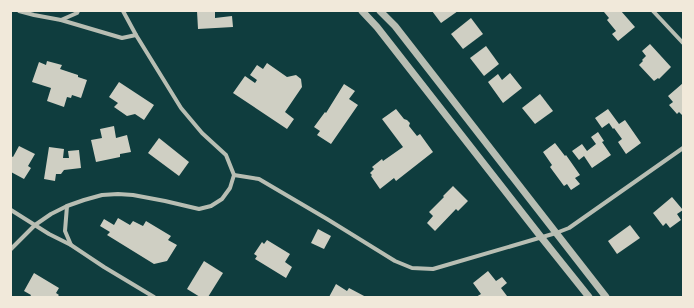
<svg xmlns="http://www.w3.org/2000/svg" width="694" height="308" viewBox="0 0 694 308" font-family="'Noto Sans',sans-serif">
	<rect width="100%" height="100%" fill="#0f3d3e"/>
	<g fill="#cfcfc3">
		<polygon points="197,11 215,11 215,18 232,16 233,27 198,29"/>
		<polygon points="432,11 458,11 441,23"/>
		<polygon points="606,11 621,11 635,27 618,41 612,34 616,31 607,20 609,18 604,12"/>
		<polygon points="471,18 483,34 463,49 451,34"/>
		<polygon points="650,44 671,67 659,79 658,78 654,81 639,65 643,61 642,60 646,56 642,51"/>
		<polygon points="486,46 499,64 484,76 470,58"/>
		<polygon points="47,61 62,65 60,69 78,75 78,77 87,80 81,98 72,95 71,98 67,97 64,107 47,101 51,88 32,82 39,62 46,65"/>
		<polygon points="267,63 287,77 296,75 301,79 302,87 285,112 294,119 287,129 233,93 245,76 255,83 257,80 250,75 257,65 263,69"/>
		<polygon points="510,73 522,88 503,103 488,82 498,74 502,80"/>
		<polygon points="119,82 154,105 144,120 135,114 127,116 114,107 118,103 109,97"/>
		<polygon points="683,83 683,116 679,112 677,114 669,105 673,102 668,96"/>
		<polygon points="344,84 355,91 349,99 358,105 331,144 317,135 320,131 314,127 325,112 326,113"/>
		<polygon points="540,94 553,111 535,124 522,108"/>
		<polygon points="396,109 404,119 407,120 410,123 409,126 417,136 420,134 433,152 396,181 394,178 380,189 371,176 372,175 370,173 374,169 372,167 382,159 383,161 403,147 382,119"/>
		<polygon points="608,109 619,124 625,120 641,143 626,154 618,142 622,139 614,128 613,129 609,123 602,128 595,118"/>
		<polygon points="114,126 116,138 127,135 131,152 120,154 120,157 96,162 91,140 102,138 100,129"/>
		<polygon points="598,132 604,141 602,142 611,155 592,168 584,156 579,160 572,151 582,144 587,151 596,144 591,137"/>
		<polygon points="159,138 189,162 179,176 148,153"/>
		<polygon points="555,143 565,156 566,155 580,175 575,178 580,184 571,190 567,184 564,186 550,167 552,165 543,152"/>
		<polygon points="19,146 35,154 28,166 31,168 24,179 11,172 11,156 13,157"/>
		<polygon points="49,147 64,149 63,158 69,158 68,151 79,150 81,168 64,170 61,174 56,174 55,181 44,179"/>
		<polygon points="453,186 468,201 458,211 456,209 435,231 427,223 433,216 429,212 444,197 443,196"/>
		<polygon points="672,197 683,210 677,214 681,220 670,228 666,223 663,226 653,213"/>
		<polygon points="118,218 130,225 133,221 143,226 146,221 171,236 168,240 177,245 167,261 154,264 107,235 110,232 100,226 104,219 114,225"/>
		<polygon points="630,225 640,238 617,254 608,241"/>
		<polygon points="318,229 331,236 324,249 311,243"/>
		<polygon points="267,240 290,254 285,262 292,267 286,278 255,259 257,256 254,254 262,242 264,244"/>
		<polygon points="204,261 223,273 208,297 200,297 187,289"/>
		<polygon points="488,271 496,281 502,277 507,283 501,288 507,296 505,297 476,297 481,294 473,283"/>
		<polygon points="34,273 59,288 56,293 59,295 57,297 30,297 31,295 24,291"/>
		<polygon points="336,284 347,291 349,288 366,297 329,297"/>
	</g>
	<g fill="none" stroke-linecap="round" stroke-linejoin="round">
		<g stroke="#b8beb3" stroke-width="4">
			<polyline points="19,11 34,15 61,20 122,38 136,35"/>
			<polyline points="653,11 683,43"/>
			<polyline points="61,20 77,13 78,11"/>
			<polyline points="234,175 259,179 327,219 395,261 412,268 433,269 556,233 569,228 683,148"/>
			<polyline points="67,206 65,231 71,245"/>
			<polyline points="11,210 49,234 71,245 104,267 154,297"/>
			<polyline points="11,249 35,225 51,214 67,206 84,200 102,195 118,194 133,195 165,201 199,209 211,206 222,199 230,188 234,175 226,155 202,133 181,108 136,35 123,11"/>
		</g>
		<g stroke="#b8beb3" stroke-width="7">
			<polyline points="362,11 377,27 541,237 589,297"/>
			<polyline points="380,11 395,26 606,297"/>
		</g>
	</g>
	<rect width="694" height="308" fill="none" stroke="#f1e9da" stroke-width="24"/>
</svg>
